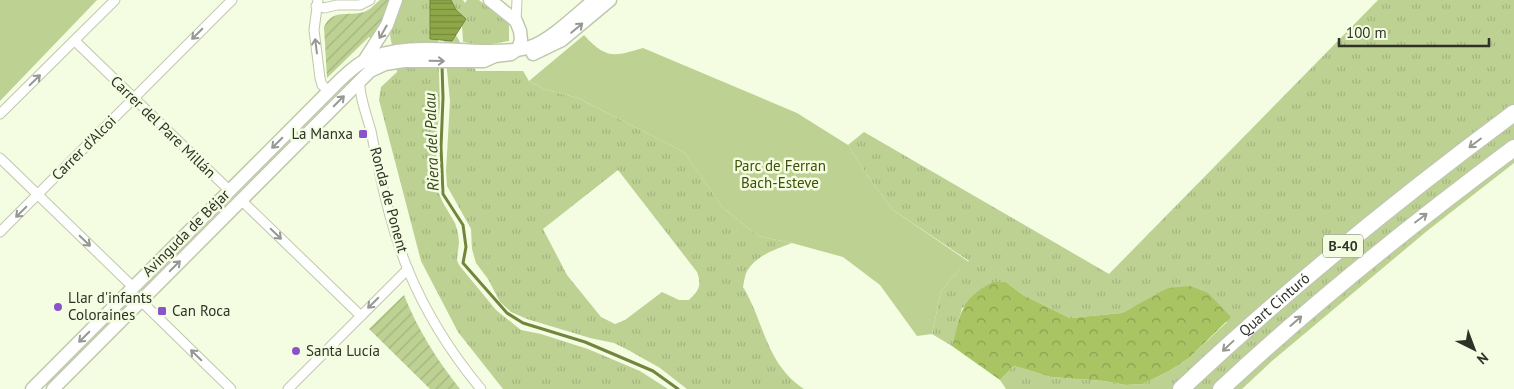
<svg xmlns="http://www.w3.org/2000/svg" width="1514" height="389" viewBox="0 0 1514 389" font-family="'PT Sans',sans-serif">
	<defs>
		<pattern id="grass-tufts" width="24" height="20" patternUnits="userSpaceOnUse" patternTransform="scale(1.25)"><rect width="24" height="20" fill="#bdd193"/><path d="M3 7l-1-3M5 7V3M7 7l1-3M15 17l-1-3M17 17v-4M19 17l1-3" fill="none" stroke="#a3b47f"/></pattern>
		<pattern id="forest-crowns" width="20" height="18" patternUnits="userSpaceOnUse" patternTransform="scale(1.25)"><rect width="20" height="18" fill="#a9c463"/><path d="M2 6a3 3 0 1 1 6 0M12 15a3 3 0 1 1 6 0" fill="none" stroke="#8aa052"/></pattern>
		<pattern id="garden-furrows" width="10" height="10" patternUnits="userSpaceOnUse" patternTransform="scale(1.25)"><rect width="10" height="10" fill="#bdd193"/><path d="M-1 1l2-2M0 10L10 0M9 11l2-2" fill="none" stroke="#a3b47f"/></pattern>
		<pattern id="water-rules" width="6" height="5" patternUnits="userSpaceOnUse" patternTransform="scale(1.25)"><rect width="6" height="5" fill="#8ea847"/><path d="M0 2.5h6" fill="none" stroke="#74893b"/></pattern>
	</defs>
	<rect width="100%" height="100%" fill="#f4fde2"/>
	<g fill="url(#grass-tufts)" fill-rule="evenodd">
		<polygon points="403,0 430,0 430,39 438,40 440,106 436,141 437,188 442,201 455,223 458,233 459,242 457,260 459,265 496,310 521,330 541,334 588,349 640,371 668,389 503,389 458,332 421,261 379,100 381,87 397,72 390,35"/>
		<polygon points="451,0 463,0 465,3 467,0 479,0 509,23 509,41 485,45 463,42 462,25 466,19 456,10"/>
		<polygon points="1378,0 1514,0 1514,163 1427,231 1272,361 1242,389 1006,389 1000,380 1014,366 1051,377 1104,381 1126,385 1143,384 1169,371 1189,358 1227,322 1133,307 1122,313 1070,318 1023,295 1006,282 962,308 952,346 932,334 941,291 959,270 969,261 893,210 869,178 848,145 864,132 1109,274"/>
		<path d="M456,35L476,71H523L529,81L544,89L578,98L684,152L723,208L758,236L792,243C776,249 757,255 747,271C745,275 744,282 743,287C765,323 765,363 804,389H687L660,368L630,351L614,343L590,338L527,319L511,312L500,302L488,279L476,263L472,249L471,229L447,186L446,171L450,101L444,40L452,41ZM618,170L697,272C702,286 699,290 689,300H679L662,292L625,320L615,324L601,317L567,275L543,229Z"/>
	</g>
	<path fill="url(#forest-crowns)" d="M993,282H1006L1023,295L1070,318L1122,313L1168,288L1190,286L1208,293L1231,317L1189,358L1169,371L1143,384L1126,385L1104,381L1051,377L1014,366L1000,380L952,346C961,313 960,299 993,282Z"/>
	<g fill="#bdd193">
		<polygon points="0,0 97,0 0,101"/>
		<path d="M584,35C606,59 613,57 643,48L797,113L848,145L869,178L893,210L969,262L959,270L941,291L932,334L917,336L880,285L843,257L792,243L758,236L723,208L684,152L578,98L544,89L529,81Z"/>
	</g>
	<g fill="url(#garden-furrows)">
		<path d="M380,0H393L374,41L369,37L327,78L324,27C333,8 348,17 364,12C370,10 375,4 380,0Z"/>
		<path d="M404,295C418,330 437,360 460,389H430L369,329Z"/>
	</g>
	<polygon fill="url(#water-rules)" stroke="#71853d" points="430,0 451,0 456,10 466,19 452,41 430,39"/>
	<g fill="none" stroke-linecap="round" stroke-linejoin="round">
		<polyline stroke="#71853d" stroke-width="3" points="442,65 443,98 441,147 443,194 463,225 466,247 463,263 507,313 523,323 585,342 653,371 678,389"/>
		<defs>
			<g id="street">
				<polyline points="318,0 314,30 320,78 322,85 329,91"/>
				<polyline points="316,6 324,8 337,5 360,5 370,0"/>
				<polyline points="516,21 517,0"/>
				<polyline points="75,41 229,190"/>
				<path d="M360,79C358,93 367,116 371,131C380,177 390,226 408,270C426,313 451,353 481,389"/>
				<polyline points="0,114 115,0"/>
				<polyline points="0,158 133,287"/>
				<polyline points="241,200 361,316"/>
				<polyline points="0,232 232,0"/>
				<polyline points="141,301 231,389"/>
				<polyline points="288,389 408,269"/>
			</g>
			<g id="secondary">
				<polyline points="533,54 562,40 610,0"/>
				<polyline points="364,61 387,25 396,0"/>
				<path d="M32,389L329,91C339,81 351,68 364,61C399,43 443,50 481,51C497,51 514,52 530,47C551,40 577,14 594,0"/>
				<polyline points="53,389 370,71 385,64 404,61 484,61 495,56 511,54 518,49 521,40 520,31 516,21 490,0"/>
			</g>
			<g id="highway">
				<path id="s1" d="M1181,389C1286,290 1398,199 1514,113"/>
				<path d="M1221,389C1313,303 1412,224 1514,148"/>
			</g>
		</defs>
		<use href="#street" stroke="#bfc8ad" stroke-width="11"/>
		<use href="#secondary" stroke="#bfc8ad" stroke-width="15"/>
		<use href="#highway" stroke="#bfc8ad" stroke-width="19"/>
		<use href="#street" stroke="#fff" stroke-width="9"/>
		<use href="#secondary" stroke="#fff" stroke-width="12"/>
		<use href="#highway" stroke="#fff" stroke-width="16"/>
	</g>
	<defs><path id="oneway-shaft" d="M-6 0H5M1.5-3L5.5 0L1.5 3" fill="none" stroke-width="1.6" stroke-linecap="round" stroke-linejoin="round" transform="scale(1.25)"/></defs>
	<g stroke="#969893">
		<use href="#oneway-shaft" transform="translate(577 28) rotate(-40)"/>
		<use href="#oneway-shaft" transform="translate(383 32) rotate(120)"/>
		<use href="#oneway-shaft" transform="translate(197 34) rotate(135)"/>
		<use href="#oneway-shaft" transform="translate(316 46) rotate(-97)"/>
		<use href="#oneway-shaft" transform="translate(437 61) rotate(1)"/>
		<use href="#oneway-shaft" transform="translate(35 80) rotate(-44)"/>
		<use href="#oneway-shaft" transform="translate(339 101) rotate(-45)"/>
		<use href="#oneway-shaft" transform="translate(277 143) rotate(135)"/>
		<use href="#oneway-shaft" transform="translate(1475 143) rotate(143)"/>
		<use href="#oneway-shaft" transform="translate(21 212) rotate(135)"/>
		<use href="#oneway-shaft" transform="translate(1421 218) rotate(-37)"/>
		<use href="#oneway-shaft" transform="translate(276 234) rotate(44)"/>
		<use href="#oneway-shaft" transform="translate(85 241) rotate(44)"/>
		<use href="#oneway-shaft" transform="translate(175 266) rotate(-45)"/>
		<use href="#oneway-shaft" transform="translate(373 303) rotate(135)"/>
		<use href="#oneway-shaft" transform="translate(1296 321) rotate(-41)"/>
		<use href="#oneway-shaft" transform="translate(84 337) rotate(135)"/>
		<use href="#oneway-shaft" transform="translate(1228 346) rotate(137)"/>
		<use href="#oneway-shaft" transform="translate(196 355) rotate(-136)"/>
	</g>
	<g fill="#8b53cb" stroke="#f4fde2" stroke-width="2">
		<rect x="358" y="129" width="10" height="10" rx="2.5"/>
		<circle cx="58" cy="307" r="5"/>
		<rect x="157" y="306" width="10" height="10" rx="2.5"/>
		<circle cx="296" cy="351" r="5"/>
	</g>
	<g text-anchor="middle" stroke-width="5" stroke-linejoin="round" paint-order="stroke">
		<rect fill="#f4fde2" stroke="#696f5f" stroke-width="1" x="1323" y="234.5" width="40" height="23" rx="4"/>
		<g font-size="14" font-weight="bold" fill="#2e3227">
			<text x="1343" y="251">B-40</text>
		</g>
		<g font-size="15" fill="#2e3227" stroke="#f4fde2">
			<text transform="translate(163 127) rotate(44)" y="5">Carrer del Pare Millán</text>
			<text transform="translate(84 148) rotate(-45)" y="5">Carrer d'Alcoi</text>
			<text transform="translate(389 200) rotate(75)" y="5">Ronda de Ponent</text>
			<text transform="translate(186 233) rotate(-45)" y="5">Avinguda de Béjar</text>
			<text dy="5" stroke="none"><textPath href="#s1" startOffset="126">Quart Cinturó</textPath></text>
		</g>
		<g font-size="15" fill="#2e3227" stroke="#f4fde2" text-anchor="start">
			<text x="353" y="139" text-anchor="end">La Manxa</text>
			<text x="68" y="303">Llar d'infants<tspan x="68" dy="17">Coloraines</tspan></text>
			<text x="172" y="316">Can Roca</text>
			<text x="306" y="356">Santa Lucía</text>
		</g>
		<g font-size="15" fill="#405006" stroke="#f4fde2">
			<text x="780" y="171">Parc de Ferran<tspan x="780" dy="17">Bach-Esteve</tspan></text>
		</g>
		<g font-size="16" font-style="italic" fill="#39441c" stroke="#f4fde2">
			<text transform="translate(431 142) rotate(-92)" y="6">Riera del Palau</text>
		</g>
	</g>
	<g transform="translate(1474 349) rotate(138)" stroke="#f4fde2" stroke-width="4" paint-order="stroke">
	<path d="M0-4L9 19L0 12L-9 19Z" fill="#2e3227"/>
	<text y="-8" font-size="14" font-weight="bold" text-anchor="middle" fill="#2e3227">N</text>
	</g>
	<path d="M1339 38v8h150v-8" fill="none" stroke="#2e3227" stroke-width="2.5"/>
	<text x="1346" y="38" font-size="15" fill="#2e3227" stroke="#f4fde2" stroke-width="4" paint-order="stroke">100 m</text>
</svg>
